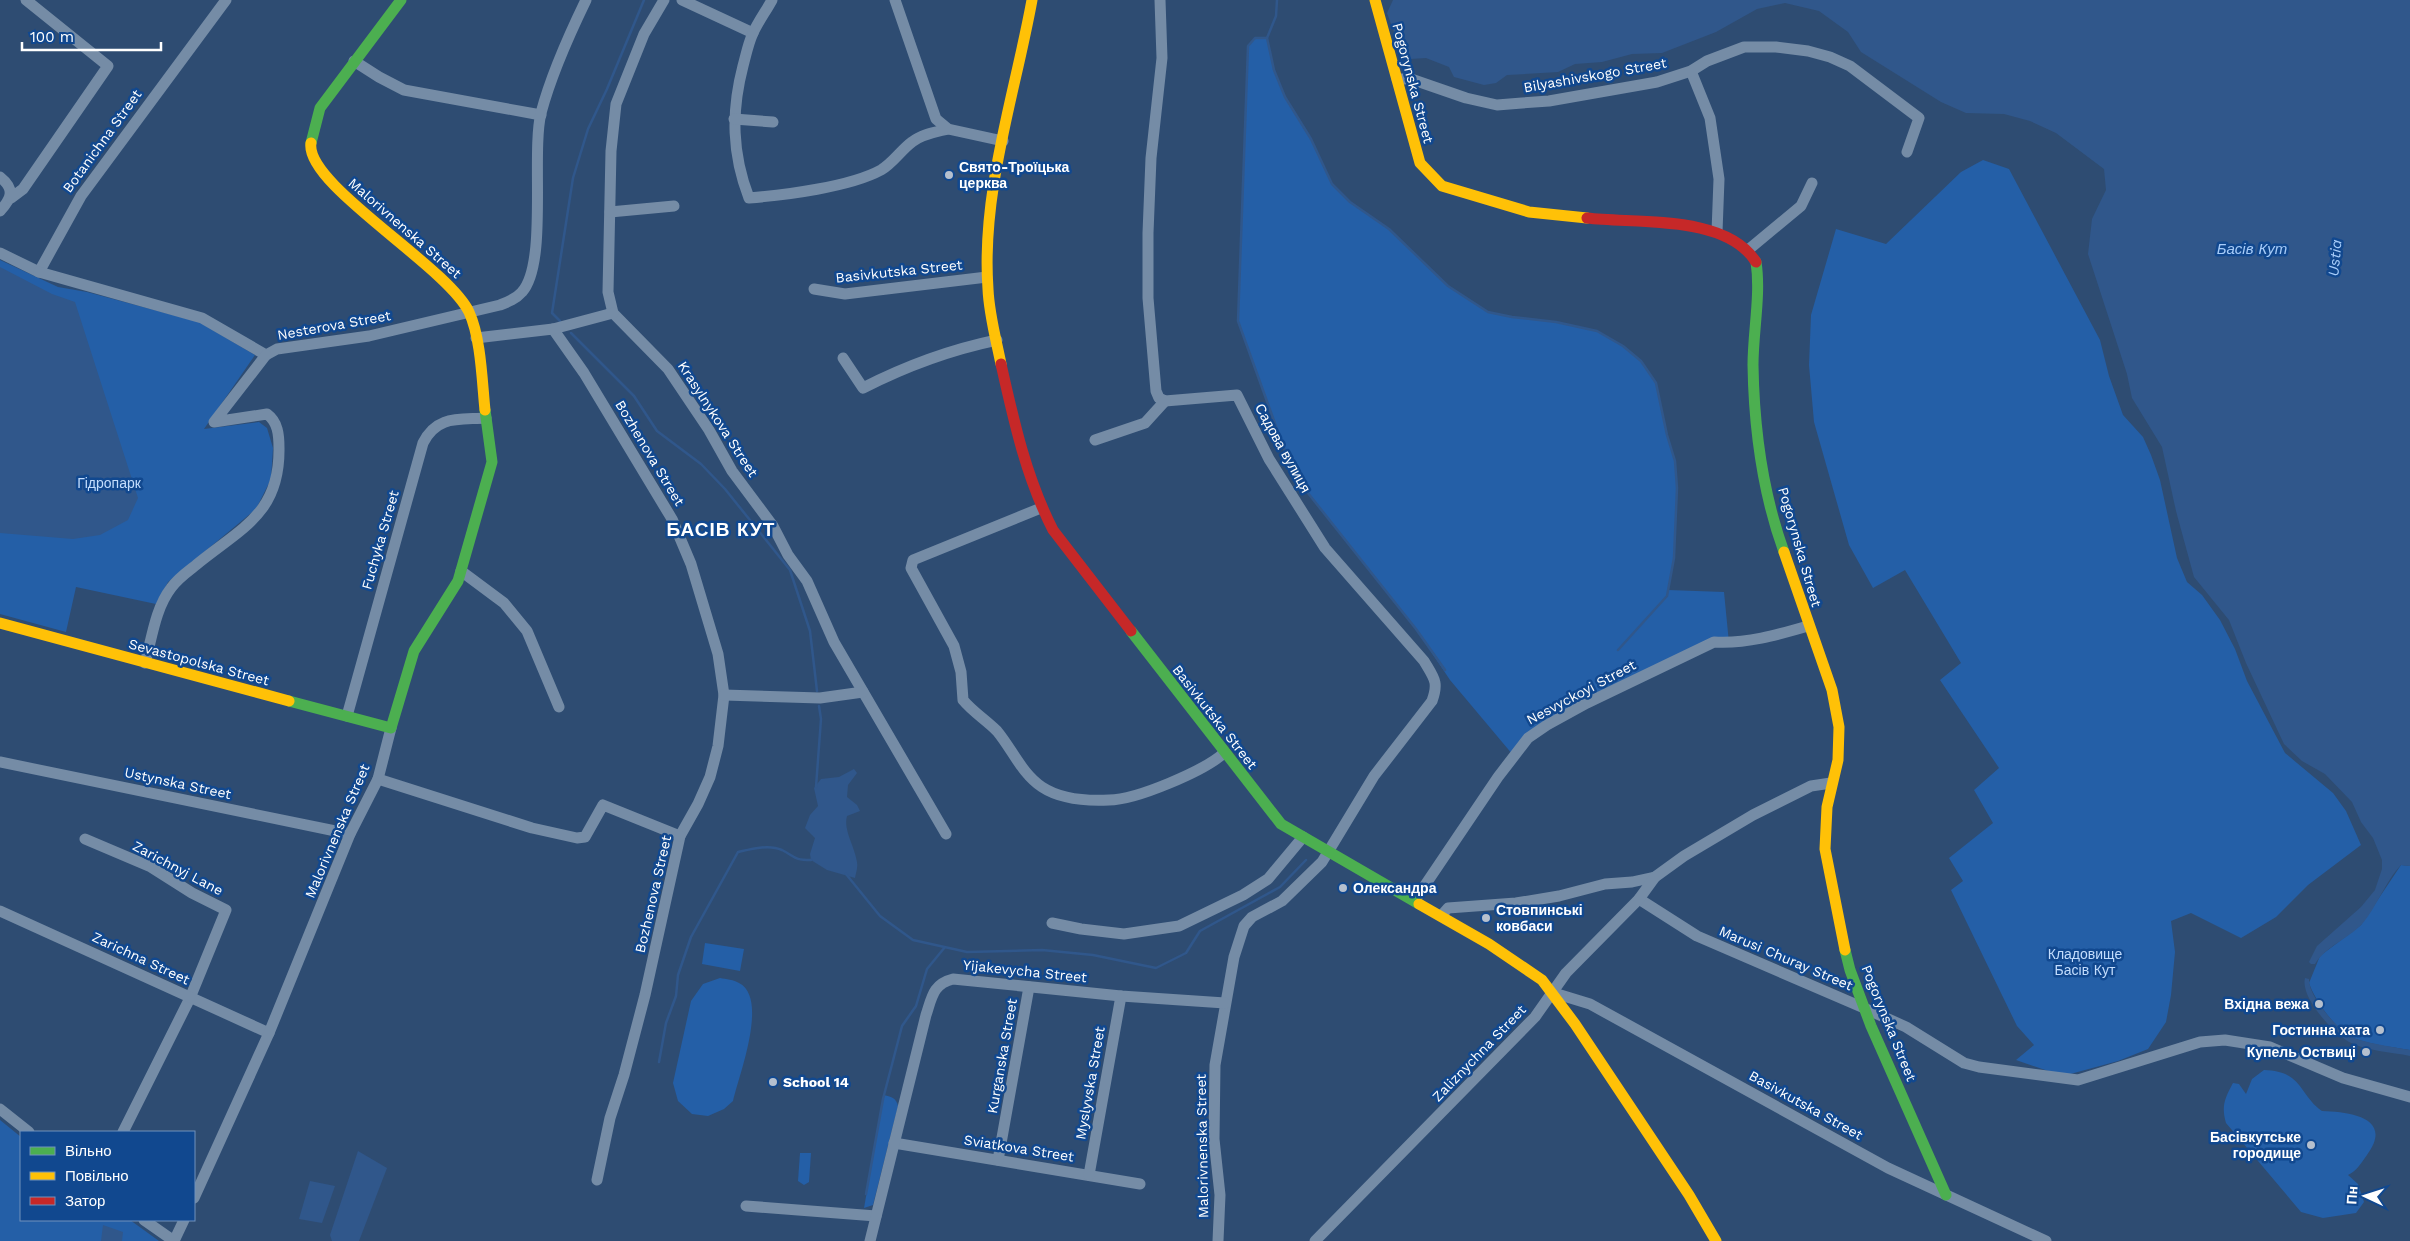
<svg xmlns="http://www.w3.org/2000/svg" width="2410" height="1241" viewBox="0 0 2410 1241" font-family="'Work Sans',sans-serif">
	<rect width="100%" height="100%" fill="#2e4c72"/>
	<g fill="#245fa7">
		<polygon points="1255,38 1267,38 1274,70 1285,97 1311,139 1332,184 1350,202 1389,229 1448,286 1488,312 1512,317 1556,322 1597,331 1623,346 1641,361 1656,383 1667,435 1675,461 1677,488 1674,558 1668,590 1724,592 1729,643 1714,642 1547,725 1513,755 1450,680 1416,629 1300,483 1291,468 1238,321 1248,46"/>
		<polygon points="1983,160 2009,169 2100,340 2109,376 2123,415 2143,437 2151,455 2160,480 2177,558 2187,582 2202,595 2220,620 2235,649 2247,681 2285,753 2333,793 2346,811 2361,845 2308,885 2276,917 2241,938 2191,913 2171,921 2175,952 2171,995 2166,1022 2148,1049 2118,1061 2063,1076 2016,1060 2034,1045 2017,1026 1951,890 1963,881 1949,858 1993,823 1974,790 1999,768 1940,680 1961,663 1905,570 1873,588 1849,545 1814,422 1809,365 1811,315 1836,229 1886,244 1961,172"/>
		<polygon points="0,260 58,287 87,292 199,322 255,355 204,429 259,422 267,428 273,448 271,479 256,509 168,582 156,604 76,587 66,632 0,614"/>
		<path d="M2401,865L2410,866V1050C2392,1047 2373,1045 2356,1039C2337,1032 2315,1001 2309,983L2320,956L2361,925Z"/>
		<polygon points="705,943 744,949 740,971 702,964"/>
		<path d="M720,978C726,979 734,980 739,983C769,998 739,1075 733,1101L724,1109L708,1116L692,1114L678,1101L673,1083L691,1001L703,984Z"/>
		<path d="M2264,1070C2303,1071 2299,1095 2322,1111C2351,1112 2394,1118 2367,1155C2361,1163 2357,1171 2348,1175L2358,1184L2364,1202L2356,1213L2323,1218L2301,1212L2226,1123C2221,1106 2225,1098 2233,1083L2239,1084L2246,1094L2252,1079Z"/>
		<path d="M884,1095C892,1097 896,1098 898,1106L873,1205L864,1208Z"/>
		<polygon points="0,1120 21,1137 21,1220 130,1220 159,1241 0,1241"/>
		<polygon points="800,1153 811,1153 809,1182 804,1185 798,1181"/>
	</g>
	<g fill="#30578b">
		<path d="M1393,0H2410V866L2401,865C2386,880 2377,907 2362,924C2348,939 2326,946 2315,964H2311L2309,962L2317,946L2361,907L2375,890L2382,869V860L2373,838L2361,822L2352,802L2325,774L2302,761L2284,744L2246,663L2229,620L2194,577L2176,511L2162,447L2132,398L2127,374L2088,254L2092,219L2106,190L2104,169L2056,133L2030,121L2004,114L1966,113L1941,102L1861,52L1848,32L1819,11L1785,3L1757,9L1716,32L1662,53L1632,54L1602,62L1575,64L1558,72L1507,75L1496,83L1484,85L1454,77L1449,67L1426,58L1410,59L1401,51L1387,13Z"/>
		<polygon points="0,267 52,294 75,302 138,498 128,520 100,535 73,539 0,533"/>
		<path d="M854,769L857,773L848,785L847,797L857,805L860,811L847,816C843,830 855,847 857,862C858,867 856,873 855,878L827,870L811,860L810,854L815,838L805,828L810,815L818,806L814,788L821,779L839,777Z"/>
		<path d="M2305,978L2309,979C2308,997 2340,1033 2356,1039C2373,1044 2392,1047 2410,1050V1056C2392,1052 2366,1051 2349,1042C2333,1032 2300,998 2305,978Z"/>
		<polygon points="358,1151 387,1168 359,1241 332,1241 330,1235"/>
		<polygon points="310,1181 335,1186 322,1223 299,1219"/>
		<polygon points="103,1225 123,1232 122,1241 101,1241"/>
	</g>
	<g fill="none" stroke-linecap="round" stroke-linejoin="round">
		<g stroke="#30578b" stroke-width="2.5">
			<polyline points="1277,0 1276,16 1267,38 1274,70 1285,97 1311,139 1332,184 1350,202 1389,229 1448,286 1488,312 1512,317 1556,322 1597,331 1623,346 1641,361 1656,383 1667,435 1675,461 1677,488 1674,558 1667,596 1618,650"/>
			<polyline points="1267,38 1255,38 1248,46 1238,321 1291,468 1300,483 1416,629 1445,670"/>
			<polyline points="560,321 552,313 573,178 588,129 607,89 644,0"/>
			<polyline points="571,333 634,396 657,431 701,464 725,489 790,570 810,631 817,691"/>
			<polyline points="816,787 821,719 819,706"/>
			<polyline points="846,874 880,916 913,940 967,952 1042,950 1093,955 1156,968 1186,953 1200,931 1280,887 1306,860"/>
			<path d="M659,1062L666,1023L676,996L678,975L691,937L738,852C751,849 769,844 782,850C796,857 793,860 811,860"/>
			<polyline points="866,1194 883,1099 902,1026 916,1006 927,969 945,947"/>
		</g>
		<g stroke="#758ca6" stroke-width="11">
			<polyline points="664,0 644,34 616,104 611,151 608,292 613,313 668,369 709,430 732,471 773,526 788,555 807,581 834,642 946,834"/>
			<polyline points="682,0 753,33"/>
			<path d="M772,0C766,11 758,22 753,33C748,44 746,55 743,66C731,112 732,154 749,198C785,195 850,187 881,170C893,163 901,150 912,142C922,134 936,132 948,129"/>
			<polyline points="895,0 936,119 948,129 1003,141"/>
			<path d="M1160,0L1162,58L1151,158L1148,233V298L1156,391L1159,398L1165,401L1237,395L1269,459L1325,548L1424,661C1434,678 1439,682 1432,701L1374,776L1322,862L1282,901L1252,917L1244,926L1234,957L1215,1065L1214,1139L1220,1195L1218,1241"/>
			<polyline points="354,61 379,77 404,90 541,115"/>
			<polyline points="1691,71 1710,118 1719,179 1717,232"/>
			<polyline points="1397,79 1411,79 1466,98 1497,105 1522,103 1549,101 1657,82 1691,71 1707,61 1744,47 1776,47 1808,51 1830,57 1850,66 1919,118 1907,152"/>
			<polyline points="734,119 773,122"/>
			<path d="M0,177C15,189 12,198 0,211"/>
			<polyline points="11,198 23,189 108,66 26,0"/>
			<polyline points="610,212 674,206"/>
			<polyline points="1748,250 1801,206 1812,183"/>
			<polyline points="0,253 39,272 81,196 226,0"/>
			<path d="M39,272L202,318L266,355L277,349L369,336L500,305C508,302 516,299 522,292C548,263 531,154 541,113C551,75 569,35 586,0"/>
			<polyline points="814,289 845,294 987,277"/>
			<polyline points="553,329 584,373 672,519 691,564 718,654 724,695 718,746 710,777 698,804 680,836 645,995 624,1075 610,1118 597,1180"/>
			<polyline points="476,338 553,329 613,313"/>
			<path d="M843,358L863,388C906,366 949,350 997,340"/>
			<polyline points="1095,440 1145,423 1165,401"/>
			<path d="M1041,508L913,560L911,568L954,646L961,672L963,700C973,712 986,720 997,731C1012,749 1022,774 1042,787C1060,799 1088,801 1109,800C1136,800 1204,771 1224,753"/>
			<polyline points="461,571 504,603 527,631 559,707"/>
			<path d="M145,663C152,638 155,609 171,588C177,579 187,572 196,565C241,528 280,514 279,448C279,435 278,422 267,414L214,422L266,355"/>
			<polyline points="724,695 820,698 863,692"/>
			<path d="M347,716L423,443C437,415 459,420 486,418"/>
			<polyline points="0,762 350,834"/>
			<polyline points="378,779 532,828 577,838 585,837 603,805 680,836"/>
			<polyline points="85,839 151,867 192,893 226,910 190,998 123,1132"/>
			<polyline points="1639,899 1697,936 1864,1008 1906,1027 1964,1063 1979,1067 2078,1080 2200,1042 2225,1040 2270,1047 2343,1078 2410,1097"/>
			<path d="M1415,900L1498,777L1528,738L1547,725L1587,703L1714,642C1746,644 1777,635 1808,626"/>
			<polyline points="0,911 269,1033"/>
			<polyline points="1441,916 1448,908 1516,903 1559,896 1605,884 1632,882 1655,877"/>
			<polyline points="1052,923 1081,929 1124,934 1179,926 1243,895 1268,879 1303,837"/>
			<polyline points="1554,993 1590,1004 1888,1168 2046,1241"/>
			<polyline points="0,1109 29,1132"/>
			<polyline points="894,1143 1140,1184"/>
			<polyline points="998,1160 1029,987"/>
			<polyline points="1089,1175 1121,996"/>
			<polyline points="194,1198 269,1033 350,834 378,779 391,728"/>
			<polyline points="746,1206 876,1216"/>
			<polyline points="144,1220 174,1241 184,1220"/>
			<path d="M870,1241L926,1015C932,997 933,984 953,979L1121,996L1225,1003"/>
			<polyline points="1315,1241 1535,1017 1566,973 1639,899 1655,877 1684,856 1753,815 1811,786 1831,783"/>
		</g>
		<g stroke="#4caf50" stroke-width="11">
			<polyline points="311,143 320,108 401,0"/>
			<path d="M1756,262C1761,294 1753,332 1753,365C1754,427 1763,494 1784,552"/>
			<polyline points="1131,631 1281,824 1419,904"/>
			<polyline points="289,701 391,728 414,651 458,581 492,462 485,410"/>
			<polyline points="1845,950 1850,970 1871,1026 1946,1195"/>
		</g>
		<g stroke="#ffc107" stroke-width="11">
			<polyline points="1375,0 1420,163 1442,186 1529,212 1587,218"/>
			<path d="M311,143C304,184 447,266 469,312C481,338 482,381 485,410"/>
			<path d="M1001,364C996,339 989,314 988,289C981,192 1015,94 1032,0"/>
			<polyline points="1784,552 1832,690 1839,727 1838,760 1827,807 1825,849 1845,950"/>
			<polyline points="0,623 289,701"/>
			<polyline points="1419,904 1489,944 1542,980 1575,1024 1689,1195 1716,1241"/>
		</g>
		<g stroke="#c62828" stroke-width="11">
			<path d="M1587,218C1637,224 1726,214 1756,262"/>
			<path d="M1001,364C1014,422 1026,477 1053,530L1131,631"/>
		</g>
	</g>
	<g fill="#b6c0ce" stroke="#11488f" stroke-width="2">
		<circle cx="949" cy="175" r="5"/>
		<circle cx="1343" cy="888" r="5"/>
		<circle cx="1486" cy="918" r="5"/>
		<circle cx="2319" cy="1004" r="5"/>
		<circle cx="2380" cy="1030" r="5"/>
		<circle cx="2366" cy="1052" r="5"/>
		<circle cx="773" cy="1082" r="5"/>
		<circle cx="2311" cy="1145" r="5"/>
	</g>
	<g text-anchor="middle" stroke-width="5" stroke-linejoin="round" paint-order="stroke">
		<g font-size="14" fill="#fff" stroke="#11488f">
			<text transform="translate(1595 75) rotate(-10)" y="5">Bilyashivskogo Street</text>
			<text transform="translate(1413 83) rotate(75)" y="5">Pogorynska Street</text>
			<text transform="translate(102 141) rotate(-54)" y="5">Botanichna Street</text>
			<text transform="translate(405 228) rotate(41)" y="5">Malorivnenska Street</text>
			<text transform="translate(899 271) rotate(-6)" y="5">Basivkutska Street</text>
			<text transform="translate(334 325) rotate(-10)" y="5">Nesterova Street</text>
			<text transform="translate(718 419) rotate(57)" y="5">Krasylnykova Street</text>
			<text transform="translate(1283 448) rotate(61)" y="5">Садова вулиця</text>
			<text transform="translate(650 453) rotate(59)" y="5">Bozhenova Street</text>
			<text transform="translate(380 540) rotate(-74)" y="5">Fuchyka Street</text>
			<text transform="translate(1800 547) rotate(74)" y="5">Pogorynska Street</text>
			<text transform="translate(199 662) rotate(15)" y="5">Sevastopolska Street</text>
			<text transform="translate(1581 692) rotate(-28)" y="5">Nesvyckoyi Street</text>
			<text transform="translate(1215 717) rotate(52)" y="5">Basivkutska Street</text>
			<text transform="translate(178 783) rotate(12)" y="5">Ustynska Street</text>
			<text transform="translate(337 831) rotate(-67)" y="5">Malorivnenska Street</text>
			<text transform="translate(178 868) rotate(28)" y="5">Zarichnyj Lane</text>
			<text transform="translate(653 894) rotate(-77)" y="5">Bozhenova Street</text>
			<text transform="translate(141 958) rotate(25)" y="5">Zarichna Street</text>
			<text transform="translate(1786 958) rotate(23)" y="5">Marusi Churay Street</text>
			<text transform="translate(1025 971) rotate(6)" y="5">Yijakevycha Street</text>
			<text transform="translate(1889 1023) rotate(68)" y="5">Pogorynska Street</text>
			<text transform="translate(1479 1053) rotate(-46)" y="5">Zaliznychna Street</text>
			<text transform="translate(1002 1056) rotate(-80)" y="5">Kurganska Street</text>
			<text transform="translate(1090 1083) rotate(-80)" y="5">Myslyvska Street</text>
			<text transform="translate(1806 1105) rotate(29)" y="5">Basivkutska Street</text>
			<text transform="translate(1202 1146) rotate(-91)" y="5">Malorivnenska Street</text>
			<text transform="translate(1019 1148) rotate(9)" y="5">Sviatkova Street</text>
		</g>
		<g font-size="14" font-weight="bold" fill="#fff" stroke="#11488f" text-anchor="start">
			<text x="959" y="172">Свято-Троїцька<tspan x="959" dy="16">церква</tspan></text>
			<text x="1353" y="893">Олександра</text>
			<text x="1496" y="915">Стовпинські<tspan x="1496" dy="16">ковбаси</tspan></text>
			<text x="2309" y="1009" text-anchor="end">Вхідна вежа</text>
			<text x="2370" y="1035" text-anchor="end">Гостинна хата</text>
			<text x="2356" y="1057" text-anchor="end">Купель Оствиці</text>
			<text x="783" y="1087">School 14</text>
			<text x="2301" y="1142" text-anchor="end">Басівкутське<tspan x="2301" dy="16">городище</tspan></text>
		</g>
		<g font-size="14" fill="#c3ddfd" stroke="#11488f">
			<text x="109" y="488">Гідропарк</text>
			<text x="2085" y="959">Кладовище<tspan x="2085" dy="16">Басів Кут</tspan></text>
		</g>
		<g font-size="15" font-style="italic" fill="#a7ccf9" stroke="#11488f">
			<text x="2252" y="254">Басів Кут</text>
			<text transform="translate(2335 258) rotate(-85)" y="5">Ustia</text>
		</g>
		<g font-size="19" font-weight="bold" letter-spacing="1" fill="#fff" stroke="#11488f">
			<text x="721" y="536">БАСІВ КУТ</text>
		</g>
	</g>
	<rect x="20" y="1131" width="175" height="90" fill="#11488f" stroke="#7091bc"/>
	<rect x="30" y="1147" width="25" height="8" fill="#4caf50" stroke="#7091bc"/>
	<text x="65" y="1156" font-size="15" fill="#ffffff">Вільно</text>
	<rect x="30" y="1172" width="25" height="8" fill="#ffc107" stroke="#7091bc"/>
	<text x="65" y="1181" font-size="15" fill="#ffffff">Повільно</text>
	<rect x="30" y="1197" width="25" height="8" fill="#c62828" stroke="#7091bc"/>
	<text x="65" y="1206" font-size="15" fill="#ffffff">Затор</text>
	<g transform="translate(2365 1196) rotate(274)" stroke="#11488f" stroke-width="4" paint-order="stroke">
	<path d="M0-4L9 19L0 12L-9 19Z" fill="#ffffff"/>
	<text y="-8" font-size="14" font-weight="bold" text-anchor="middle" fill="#ffffff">Пн</text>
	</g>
	<path d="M22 42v8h139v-8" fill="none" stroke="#ffffff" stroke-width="2.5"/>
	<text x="30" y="42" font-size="15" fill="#ffffff" stroke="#11488f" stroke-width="4" paint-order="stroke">100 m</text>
</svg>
